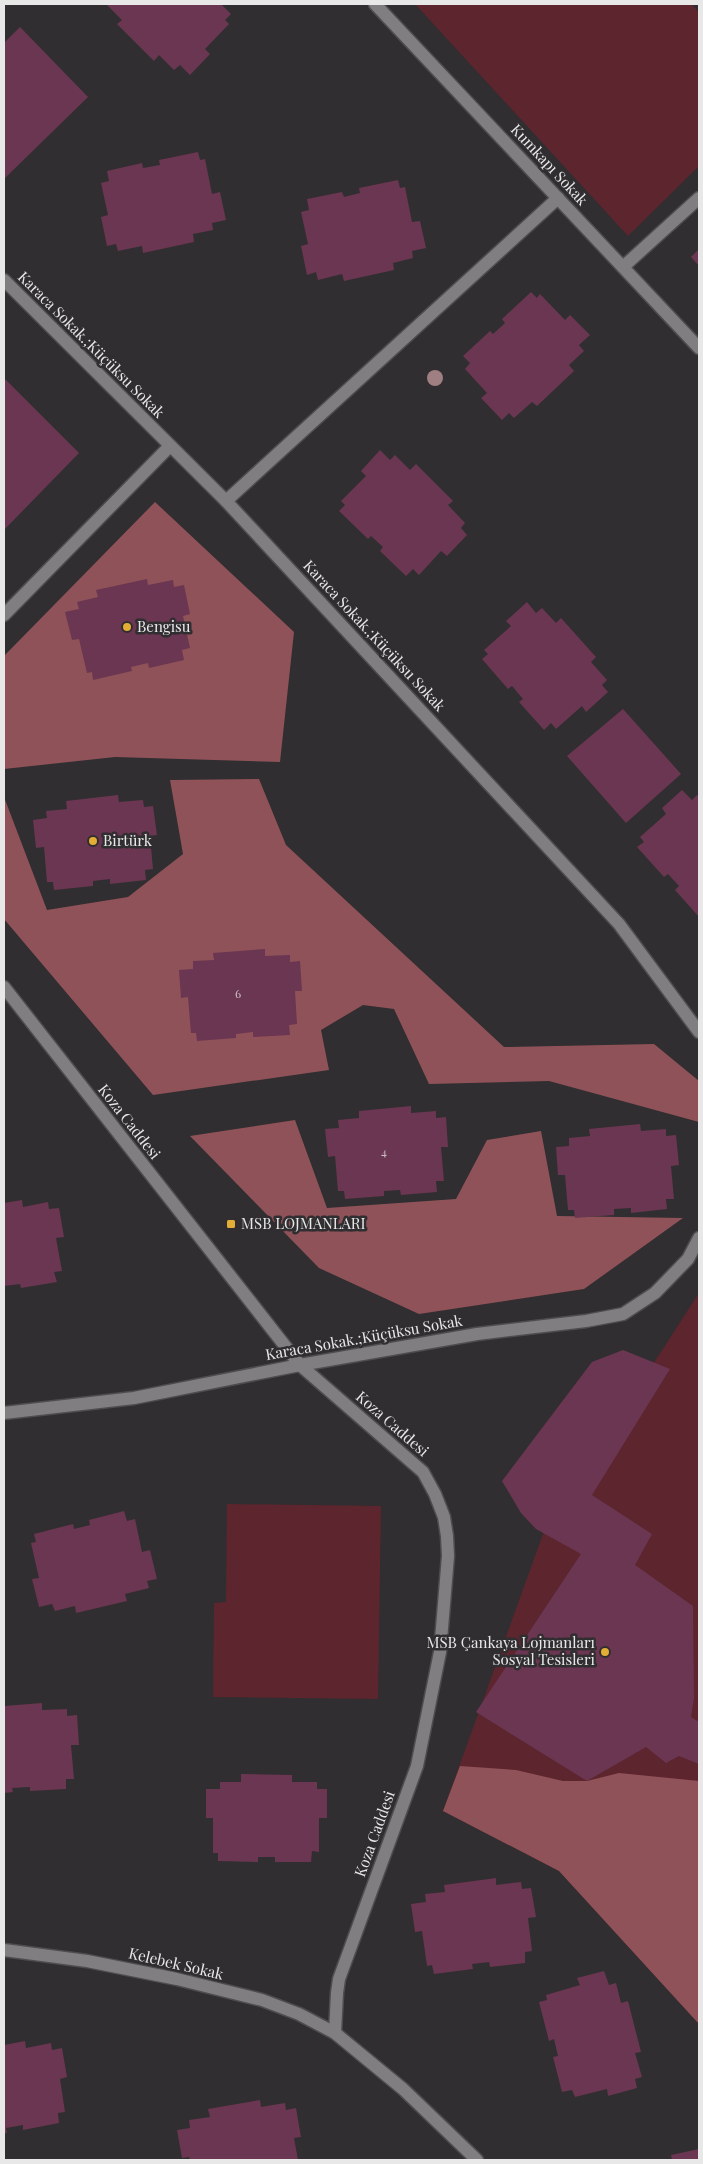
<svg xmlns="http://www.w3.org/2000/svg" width="703" height="2164" viewBox="0 0 703 2164" font-family="'Playfair Display',serif">
	<rect width="100%" height="100%" fill="#302e30"/>
	<g fill="#5d252e">
		<polygon points="415,4 692,4 699,13 699,166 628,236"/>
		<polygon points="699,1293 699,2024 559,1871 443,1811 543,1534"/>
		<polygon points="227,1504 381,1506 378,1699 213,1697 214,1603 226,1602"/>
	</g>
	<g fill="#905259">
		<polygon points="155,502 294,632 280,762 115,757 4,769 4,656"/>
		<polygon points="259,779 286,845 504,1047 654,1044 699,1081 699,1122 549,1081 429,1084 394,1009 363,1005 321,1030 329,1070 153,1095 4,919 4,797 47,910 128,897 183,854 170,780"/>
		<polygon points="295,1120 327,1208 456,1199 487,1140 541,1131 557,1216 683,1218 584,1289 419,1314 319,1268 190,1136"/>
		<polygon points="460,1766 516,1770 563,1781 587,1781 619,1773 699,1781 699,2024 559,1871 443,1811"/>
	</g>
	<g fill="#6b3651">
		<polygon points="106,4 221,4 231,14 225,20 229,24 205,49 210,54 190,75 180,65 174,70 159,55 154,61 117,24 122,20"/>
		<polygon points="20,27 88,97 4,179 4,43"/>
		<polygon points="198,152 200,160 205,159 212,194 220,192 226,220 212,223 213,230 193,234 194,242 143,253 142,246 118,251 116,244 107,246 101,217 108,215 101,183 109,181 107,171 142,163 143,168 160,165 159,160"/>
		<polygon points="398,180 400,188 405,187 412,222 420,221 426,248 412,251 413,258 393,263 394,270 344,281 342,274 318,280 316,272 307,275 301,246 308,244 301,212 309,210 307,199 342,192 344,197 360,193 359,188"/>
		<polygon points="699,249 699,266 691,257"/>
		<polygon points="531,292 537,298 540,294 565,320 570,315 590,335 579,345 584,351 569,365 574,371 537,406 532,402 514,418 509,413 502,420 481,398 487,393 465,369 470,363 463,356 490,331 493,334 505,323 502,319"/>
		<polygon points="4,378 79,453 4,530"/>
		<polygon points="380,450 390,460 395,455 410,470 416,464 453,501 448,505 465,523 461,528 467,535 447,556 441,551 419,575 413,569 406,576 380,551 383,547 371,536 368,539 339,511 345,505 341,501 366,476 361,471"/>
		<polygon points="147,579 148,585 173,580 174,587 184,585 190,614 183,616 190,648 182,650 184,660 149,668 148,663 131,667 132,671 93,680 92,672 87,673 79,639 72,640 65,612 79,609 77,602 98,597 96,590"/>
		<polygon points="527,602 536,613 542,608 556,623 561,618 596,657 591,662 607,680 602,685 608,692 586,712 582,706 556,729 551,723 544,730 519,702 523,699 512,686 508,689 482,659 488,654 484,650 511,626 506,621"/>
		<polygon points="623,709 681,774 626,823 567,756"/>
		<polygon points="682,790 692,800 697,795 699,797 699,917 675,890 679,886 668,874 664,877 637,847 644,842 640,837 666,814 662,808"/>
		<polygon points="118,795 119,802 143,800 144,807 153,806 157,835 150,836 153,869 145,870 146,880 110,884 110,879 93,881 93,886 54,890 53,882 47,882 44,847 36,848 33,820 47,818 46,811 67,809 66,801"/>
		<polygon points="265,949 265,956 290,955 290,962 300,961 302,991 295,991 297,1024 289,1025 290,1035 253,1037 253,1032 236,1034 236,1038 197,1041 196,1033 191,1033 188,997 181,998 179,970 193,969 193,961 214,960 213,953"/>
		<polygon points="411,1106 411,1113 436,1111 436,1118 446,1117 448,1147 441,1147 444,1181 436,1181 437,1192 401,1195 400,1190 384,1191 384,1196 345,1199 344,1191 338,1191 335,1156 328,1157 325,1129 339,1128 338,1120 359,1118 359,1111"/>
		<polygon points="640,1124 641,1131 666,1129 666,1136 676,1135 679,1165 671,1166 674,1199 666,1199 667,1209 631,1213 631,1208 614,1209 614,1215 575,1218 574,1210 568,1210 565,1175 558,1175 556,1147 569,1146 569,1138 590,1136 589,1129"/>
		<polygon points="22,1200 23,1207 48,1202 49,1209 59,1208 64,1237 56,1238 62,1271 54,1272 57,1282 21,1288 20,1284 4,1286 4,1203"/>
		<polygon points="623,1350 670,1369 592,1495 652,1534 635,1565 693,1606 694,1698 691,1717 699,1722 699,1764 679,1756 666,1763 646,1747 587,1781 476,1712 581,1554 536,1529 521,1513 502,1481 592,1362"/>
		<polygon points="124,1511 127,1521 135,1519 142,1552 150,1550 157,1579 147,1581 149,1588 125,1594 127,1601 76,1613 75,1606 55,1611 52,1604 39,1607 32,1579 39,1578 31,1543 36,1542 34,1534 73,1524 74,1529 90,1525 89,1520"/>
		<polygon points="42,1703 42,1710 67,1709 67,1716 77,1715 79,1745 71,1745 74,1779 66,1779 66,1789 30,1791 30,1787 12,1788 13,1792 4,1793 4,1706"/>
		<polygon points="241,1774 292,1775 292,1782 317,1782 317,1789 327,1789 327,1818 319,1818 319,1852 312,1851 311,1862 275,1862 275,1857 258,1857 258,1862 218,1861 218,1853 213,1853 213,1818 206,1818 206,1789 220,1789 220,1782 241,1782"/>
		<polygon points="496,1878 496,1885 521,1882 522,1889 531,1888 536,1917 528,1918 532,1951 525,1952 525,1963 490,1967 489,1962 472,1964 473,1969 434,1974 432,1965 427,1966 422,1931 415,1932 411,1904 426,1902 425,1894 445,1892 444,1885"/>
		<polygon points="604,1971 609,1985 616,1983 621,2003 628,2001 641,2052 635,2053 642,2077 635,2079 637,2088 608,2096 607,2089 575,2097 572,2090 562,2092 553,2057 558,2056 554,2039 549,2041 539,2002 547,2000 546,1995 580,1985 577,1978"/>
		<polygon points="25,2041 26,2048 51,2043 52,2050 62,2048 67,2077 60,2079 65,2112 58,2113 59,2123 23,2130 23,2125 6,2128 7,2133 4,2133 4,2045"/>
		<polygon points="260,2100 261,2107 285,2103 286,2110 296,2108 301,2137 294,2138 298,2160 190,2160 189,2157 182,2158 177,2130 190,2128 189,2120 210,2117 208,2109"/>
		<polygon points="699,2149 699,2160 672,2160 671,2155"/>
	</g>
	<g fill="none" stroke-linecap="round" stroke-linejoin="round">
		<defs>
			<g id="street">
				<polyline points="375,4 699,348"/>
				<polyline points="623,267 699,198"/>
				<polyline points="4,280 226,501 619,924 699,1032"/>
				<polyline points="226,501 558,198"/>
				<polyline points="4,615 169,447"/>
				<polyline points="4,1413 134,1398 300,1365 477,1334 586,1321 623,1314 655,1293 688,1259 699,1238"/>
				<polyline points="4,1950 87,1961 177,1979 262,2000 299,2014 335,2033"/>
			</g>
			<polyline id="secondary" points="4,987 300,1365 423,1472 435,1494 444,1517 447,1536 448,1556 440,1652 417,1766 339,1979 337,1993 335,2033 403,2089 477,2160"/>
		</defs>
		<use href="#street" stroke="#4e4d4e" stroke-width="15"/>
		<use href="#secondary" stroke="#4e4d4e" stroke-width="15"/>
		<use href="#street" stroke="#807e80" stroke-width="12"/>
		<use href="#secondary" stroke="#807e80" stroke-width="12"/>
	</g>
	<circle fill="#a07f82" cx="435" cy="378" r="8"/>
	<g fill="#e3ae35" stroke="#302e30" stroke-width="2">
		<circle cx="127" cy="627" r="5"/>
		<circle cx="93" cy="841" r="5"/>
		<rect x="226" y="1219" width="10" height="10" rx="2.5"/>
		<circle cx="605" cy="1652" r="5"/>
	</g>
	<g text-anchor="middle" stroke-width="5" stroke-linejoin="round" paint-order="stroke">
		<g font-size="12" fill="#cabcc3">
			<text x="238" y="998">6</text>
			<text x="384" y="1156">4</text>
		</g>
		<g font-size="15" fill="#e9e8e9" stroke="#302e30">
			<text transform="translate(549 165) rotate(47)" y="5">Kumkapı Sokak</text>
			<text transform="translate(91 345) rotate(45)" y="5">Karaca Sokak.;Küçüksu Sokak</text>
			<text transform="translate(374 636) rotate(47)" y="5">Karaca Sokak.;Küçüksu Sokak</text>
			<text transform="translate(129 1122) rotate(52)" y="5">Koza Caddesi</text>
			<text transform="translate(364 1338) rotate(-10)" y="5">Karaca Sokak.;Küçüksu Sokak</text>
			<text transform="translate(392 1424) rotate(41)" y="5">Koza Caddesi</text>
			<text transform="translate(375 1834) rotate(-70)" y="5">Koza Caddesi</text>
			<text transform="translate(176 1964) rotate(13)" y="5">Kelebek Sokak</text>
		</g>
		<g font-size="15" fill="#e9e8e9" stroke="#302e30" text-anchor="start">
			<text x="137" y="632">Bengisu</text>
			<text x="103" y="846">Birtürk</text>
			<text x="241" y="1229">MSB LOJMANLARI</text>
			<text x="595" y="1648" text-anchor="end">MSB Çankaya Lojmanları<tspan x="595" dy="17">Sosyal Tesisleri</tspan></text>
		</g>
	</g>
	<rect width="703" height="2164" fill="none" stroke="#e9e8e9" stroke-width="10"/>
</svg>
